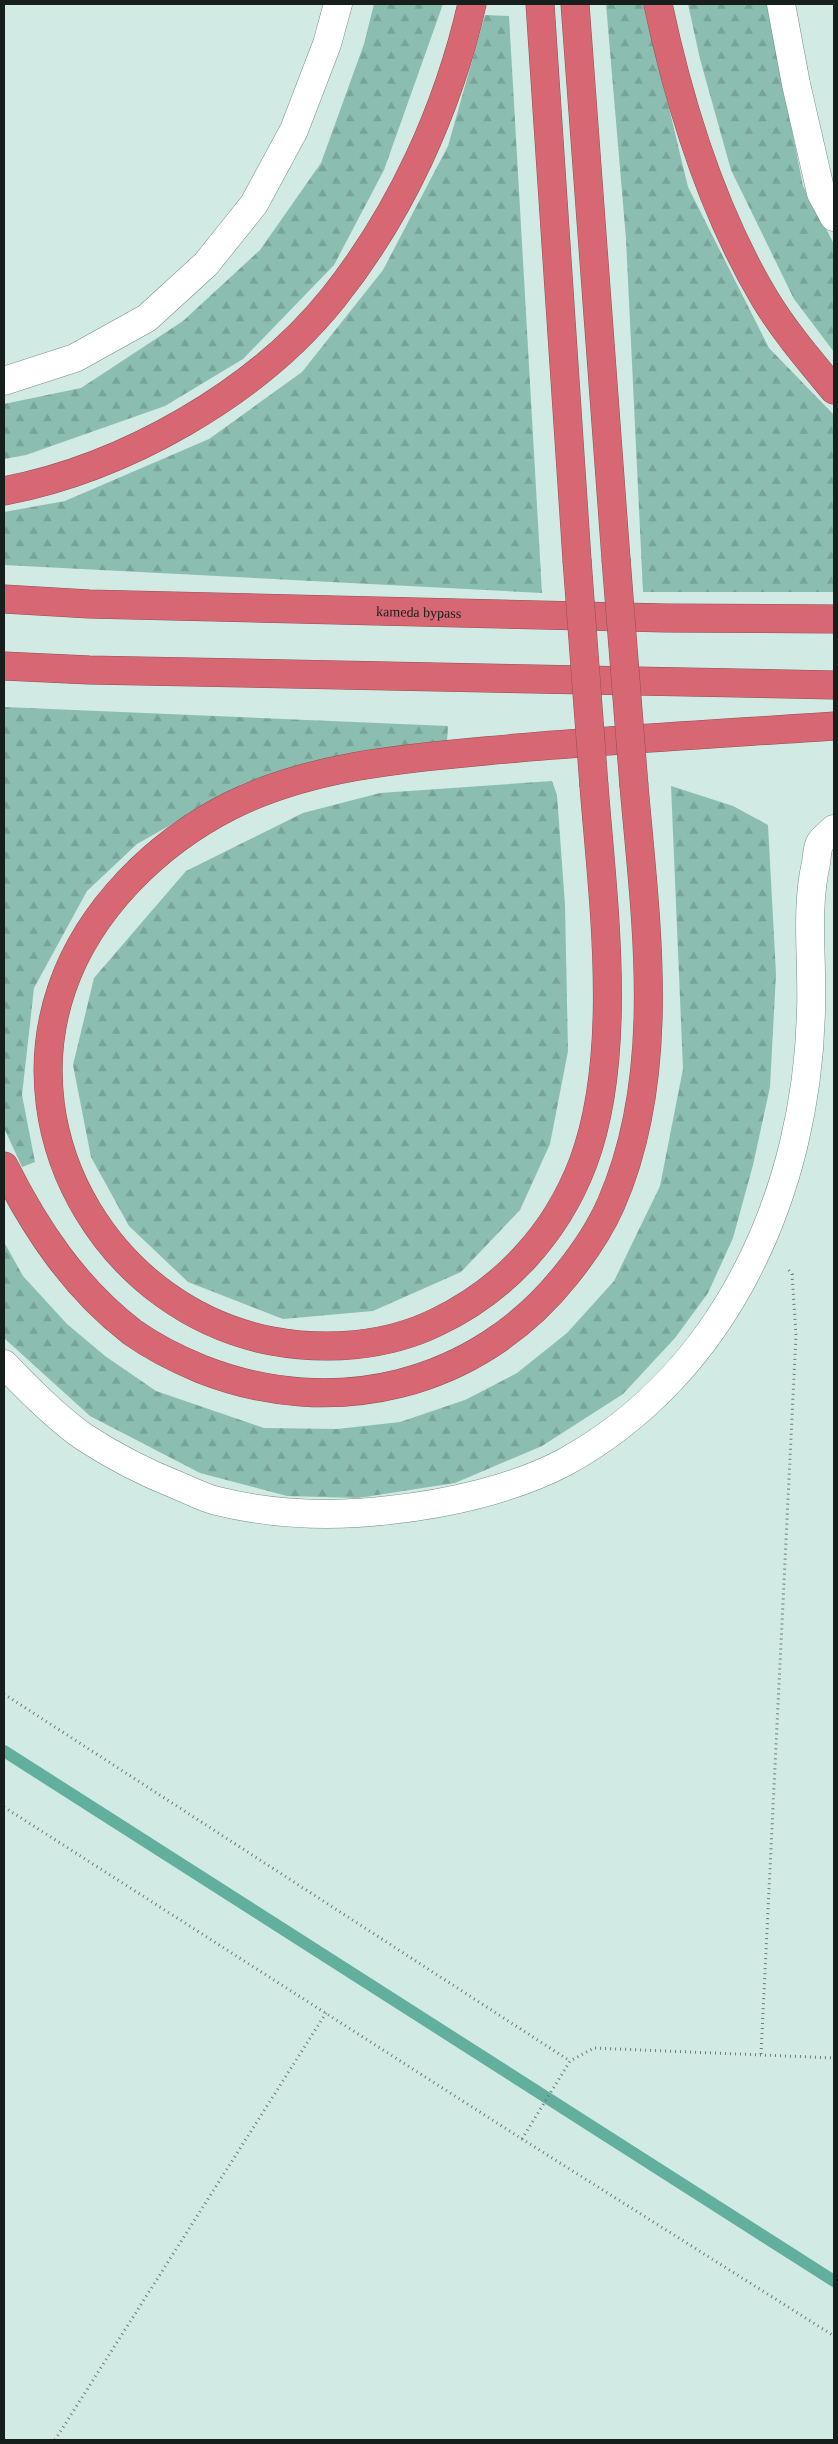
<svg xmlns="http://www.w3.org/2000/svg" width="838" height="2444" viewBox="0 0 838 2444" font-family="'Times New Roman',serif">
	<defs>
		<pattern id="forest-firs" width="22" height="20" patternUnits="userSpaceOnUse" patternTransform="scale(1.25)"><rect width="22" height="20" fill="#8bbeb1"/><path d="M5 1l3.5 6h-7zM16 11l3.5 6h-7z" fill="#77a398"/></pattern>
	</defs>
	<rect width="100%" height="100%" fill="#d1eae3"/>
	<g fill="url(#forest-firs)">
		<polygon points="374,4 443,4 384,170 334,265 243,359 165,406 26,455 4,459 4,404 81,388 183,321 260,250 321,163 364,44"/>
		<polygon points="606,4 644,4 688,187 769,348 834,415 834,592 643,592 626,239"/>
		<polygon points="688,4 767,4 803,186 834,244 834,352 794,299 731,170 700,59"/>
		<polygon points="485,15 509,16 542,593 4,565 4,512 65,501 209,439 302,372 383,270 448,146"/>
		<polygon points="4,707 448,726 447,742 324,761 243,784 137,844 87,891 34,988 22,1095 35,1162 22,1167 4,1128"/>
		<polygon points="552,781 557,795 565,905 568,1051 550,1144 520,1210 461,1272 373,1311 283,1319 188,1282 129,1226 91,1157 73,1065 94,978 186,871 303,813 380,793"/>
		<polygon points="671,786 733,806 768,825 776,974 770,1087 753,1165 733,1238 708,1293 675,1338 623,1394 542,1446 455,1483 358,1498 287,1496 200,1473 90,1416 4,1338 4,1242 23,1276 67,1324 105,1356 156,1391 264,1428 337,1429 400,1422 465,1400 517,1373 567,1333 614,1281 660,1186 683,1069"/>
	</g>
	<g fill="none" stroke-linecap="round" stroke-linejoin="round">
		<polyline stroke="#62af9d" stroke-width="12" points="4,1751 834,2281"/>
		<defs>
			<g id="street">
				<polyline points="781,4 796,84 821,193 834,217"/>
				<polyline points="4,381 75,358 147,318 206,264 254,204 294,130 327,44 338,4"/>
				<path d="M4,1364C25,1386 59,1420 84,1437C113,1456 146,1473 179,1486C191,1491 204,1498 217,1501C274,1515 332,1517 390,1510C447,1504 514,1489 565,1462C727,1373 807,1190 811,1011C813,962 805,911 816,863C817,857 817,848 820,843C823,838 830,833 834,829"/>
			</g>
			<g id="highway">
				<polyline points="540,4 577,560"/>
				<polyline points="575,4 616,559"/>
				<path d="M658,4C679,103 713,212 765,299C785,332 810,361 834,390"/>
				<path d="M4,491C124,468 256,394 333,298C401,213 448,109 472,4"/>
				<path id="s1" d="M4,599L89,604L666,618L834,619"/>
				<polyline points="4,666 89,670 834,685"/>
				<path d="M594,786C603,901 624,1054 583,1163C556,1234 504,1290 437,1322C386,1347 326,1351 272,1341C114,1311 9,1142 62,988C89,909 157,843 230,806C318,762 422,757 518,748C623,739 729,733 834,726"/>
				<path d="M4,1166C36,1230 75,1288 132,1332C153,1347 177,1359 201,1369C333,1421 477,1387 566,1275C583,1254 600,1229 611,1204C668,1074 646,923 634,786"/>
			</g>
		</defs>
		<use href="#street" stroke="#768e87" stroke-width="29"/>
		<use href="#highway" stroke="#934e55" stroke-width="29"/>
		<g stroke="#6b7c77" stroke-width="3" stroke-dasharray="1 4" stroke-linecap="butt">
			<polyline points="4,1694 570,2061"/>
			<polyline points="4,1807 522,2139 834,2336"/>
			<polyline points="761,2054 796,1335 792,1274 787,1268"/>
			<polyline points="522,2139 570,2061 594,2048 834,2058"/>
			<polyline points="55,2440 326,2013"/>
		</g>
		<use href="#street" stroke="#fff" stroke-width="28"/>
		<use href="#highway" stroke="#d76873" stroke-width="28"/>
		<defs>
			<g id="highway-bridge">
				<polyline points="616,559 634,786"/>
				<polyline points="577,560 594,786"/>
			</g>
		</defs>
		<use href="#highway-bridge" stroke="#934e55" stroke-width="29" stroke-linecap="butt"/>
		<use href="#highway-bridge" stroke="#d76873" stroke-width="28"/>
	</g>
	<g text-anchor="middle" stroke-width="4.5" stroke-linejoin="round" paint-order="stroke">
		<g font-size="14" fill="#161f1c" stroke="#d1eae3">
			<text dy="5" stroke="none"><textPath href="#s1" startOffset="415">kameda bypass</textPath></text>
		</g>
	</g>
	<rect width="838" height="2444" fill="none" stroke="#161f1c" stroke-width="10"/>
</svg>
